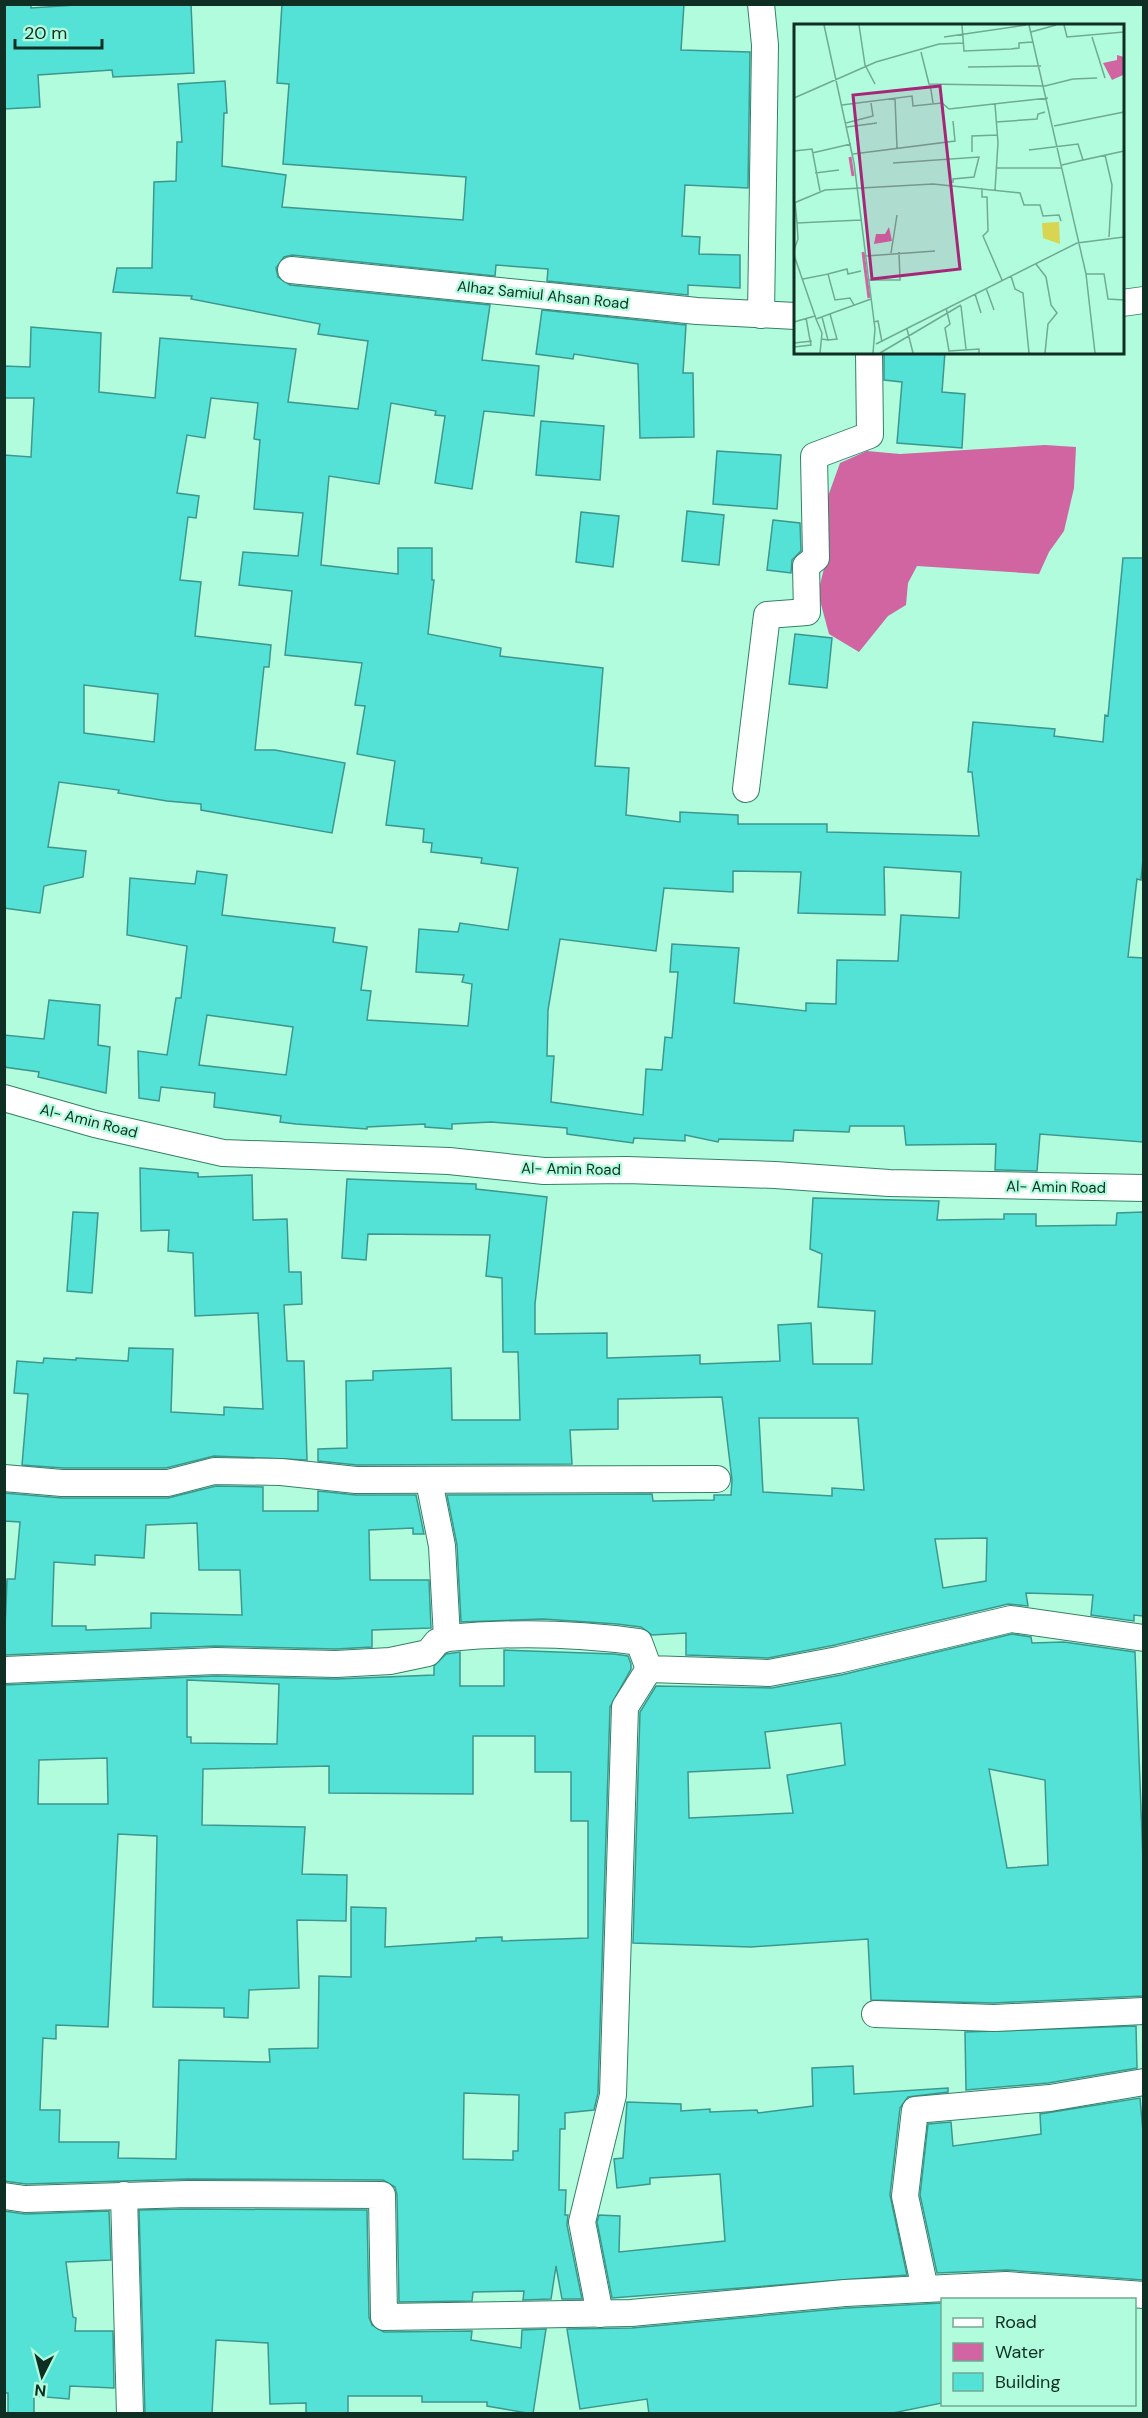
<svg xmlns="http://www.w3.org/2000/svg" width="1148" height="2418" viewBox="0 0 1148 2418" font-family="'DM Sans',sans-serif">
	<rect width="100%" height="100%" fill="#b0fcdd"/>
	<polygon fill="#d065a1" points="1045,445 1076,447 1074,488 1064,531 1049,552 1039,574 917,566 908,583 906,605 888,616 859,652 829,634 818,593 828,552 827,499 840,463 867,451 900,454"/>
	<g fill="#55e2d6" stroke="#3c978f" stroke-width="1.5" fill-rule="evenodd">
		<polygon points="4,4 31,4 31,8 91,4 191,4 194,73 113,77 112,70 38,75 40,107 4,109"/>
		<path d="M282,4H684L681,50L750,52L748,188L685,185L682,236L700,237L699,254L740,255V288L688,285V295L547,281L548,269L496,265L495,276L292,255L284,257L276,268L278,277L290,285L490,305L482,360L539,366L534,416L484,411L472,489L435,483L445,416L435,415L436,411L391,403L379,484L329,476L321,565L398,574V548H432V580H434L428,634L501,648L500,656L603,668L595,766L629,768L626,815L680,822V812L738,815V824H827V832L979,836L972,772H968L973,722L1055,729L1054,736L1103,742L1105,715L1108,716L1123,558H1143V859L1141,880L1137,879L1128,957L1143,958V1142L1040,1134L1037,1171L1002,1170H995L996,1144L906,1145L904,1126H850L849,1132L794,1130L793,1141L719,1139L718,1142L685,1135V1141L634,1138L633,1143L567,1134V1128L491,1122L452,1124V1129L425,1127V1124L367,1127V1129L296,1124L280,1122L281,1116L214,1107L215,1093L161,1087L159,1101L139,1098L138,1051L167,1055L176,998H181L187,946L127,935L130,878L195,884L197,871L227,875L222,915L335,928L333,942L367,947L361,990L371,991L367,1020L468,1026L472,984L462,982L464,975L416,972L419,929L458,932L460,923L508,930L518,868L481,863L482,858L431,852L432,843L423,842L424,829L386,825L395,761L357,754L365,706L355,705L362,663L285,655L292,591L239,585L243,552L298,556L303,513L254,509L260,440L254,439L258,403L211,398L205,438L187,435L177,493L199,496L196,518L188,517L180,580L201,582L195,636L271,645L269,667H264L255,750H275L345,763L332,833L201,810V804L167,801L118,793L119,790L59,782L48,847L86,851L83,877L44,886L40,913L4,908V455L31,457L34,398H4V366L30,367L31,327L101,333L99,392L155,398L160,338L296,349L288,402L358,409L368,341L318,334L320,324L191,299L192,296L113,292L117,268H152L154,182L176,181L177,142H182L178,84L225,81L227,113H224L222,166L286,175L282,207L463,220L466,177L283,164L289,84L277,83ZM84,685L158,694L154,742L84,733ZM884,867L961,872L959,918L901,915L898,961L837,960L836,1004L806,1003V1011L734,1003L739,948L672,944L670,972H678L672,1038L665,1037L662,1070L646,1069L643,1115L551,1102L554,1056H547L548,1010L560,939L656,951L664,888L733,892V871L801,872L798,913L885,915ZM207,1015L293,1027L286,1075L199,1065Z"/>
		<polygon points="542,310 686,325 683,373 693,373 694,437 640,438 638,364 574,354 573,359 536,354"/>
		<polygon points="884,352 945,352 942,392 965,394 962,448 897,443 902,382 884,380"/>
		<polygon points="541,421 604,426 600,480 536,475"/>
		<polygon points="717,451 781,455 777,509 713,504"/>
		<polygon points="687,511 724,515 719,565 682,561"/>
		<polygon points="581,512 619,516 613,567 576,562"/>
		<polygon points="773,520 800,523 801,551 792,560 791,573 767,570"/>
		<polygon points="795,634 832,638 827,688 789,684"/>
		<polygon points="49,1000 100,1005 98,1045 110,1047 106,1093 38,1077 39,1072 4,1067 4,1035 44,1039"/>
		<polygon points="140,1168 198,1173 198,1177 252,1175 253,1220 287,1219 289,1272 301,1272 302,1304 284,1305 287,1361 304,1361 307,1460 214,1456 166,1468 63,1468 22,1465 28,1394 14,1393 17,1361 43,1363 44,1358 76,1360 76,1358 128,1361 129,1348 173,1349 171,1412 224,1415 224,1407 263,1409 258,1313 195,1316 193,1253 168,1251 169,1230 141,1231"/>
		<path d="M347,1179L476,1184V1189L547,1197L535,1304V1334L607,1333V1358L700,1355V1364L780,1361L778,1325L811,1323L813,1364H872L875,1311L818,1307L822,1254L810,1249L813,1198L939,1201L937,1220L1004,1219V1214H1036V1226L1116,1225L1117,1213L1143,1212V1616L1134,1615V1621L1091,1615L1093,1595L1026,1593L1028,1606L1008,1604L835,1645L768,1658L686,1655V1633L652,1635L641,1627L617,1624L543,1619L461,1622L457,1545L447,1495L652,1494L653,1501L714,1500V1495H731L732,1480L722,1397L618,1399V1429L570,1430L572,1464L357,1465L318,1461V1449L347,1448L346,1381L373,1380V1371L451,1368L452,1420H520L518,1352H503L502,1278L486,1276L490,1235L368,1234L366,1260L342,1258ZM759,1418H858L864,1490L832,1488V1496L763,1492ZM987,1538L986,1581L943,1588L935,1539Z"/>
		<polygon points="73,1212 98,1213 92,1293 67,1291"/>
		<path d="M216,1486L263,1487V1511H318V1491L356,1495H416L424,1534H413V1528L369,1530L370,1580H429L431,1628L372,1630V1647L336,1649L215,1646L4,1655L7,1579H15L20,1522L4,1521V1493L62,1498H168ZM197,1523L199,1570H240L242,1615L151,1613V1628L86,1630V1626H52L54,1562L95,1565V1555L144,1558L146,1525Z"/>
		<path d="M1012,1634L1031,1637L1032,1643L1064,1642L1135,1652L1143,1861V1996L994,2003L871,2000L868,1939L751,1947L633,1943L640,1712L656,1686L772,1688L841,1675ZM841,1723L845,1765L787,1775L793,1813L689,1818L688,1772L770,1768L765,1732ZM989,1769L1045,1780L1048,1865L1007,1868Z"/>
		<path d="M504,1650L614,1654L628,1656L631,1664V1669L610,1707L598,2093L594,2110L565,2113V2129H560L559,2190H566L565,2215H568L567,2225L582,2299H562L556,2266L551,2299L523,2300L524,2291L473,2292L472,2301L399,2302L397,2195L395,2187L383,2180L188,2179L26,2184L4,2181V1685L216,1676L336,1679L434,1675V1666L446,1654L460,1652V1686H504ZM187,1680L279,1684L277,1744L191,1743V1737H187ZM473,1736H535V1772H571V1821H588V1938L502,1941V1937L476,1938V1941L385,1947L386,1908L351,1907V1977L319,1976L318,2048L269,2049L270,2062L179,2060L176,2159L118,2158L119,2142H59L60,2110H40L43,2038L56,2039V2025L108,2027L118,1834L157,1836L153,2007L224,2008V2017L248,2018L249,1990L299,1988L297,1920L346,1921L347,1875L302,1874L305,1827L202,1825L203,1769L329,1766V1793L473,1794ZM107,1758L108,1804H38L39,1760ZM464,2093L519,2095L518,2151H513V2160L463,2159Z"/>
		<polygon points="1136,2026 1137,2068 1048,2083 966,2090 965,2032"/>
		<polygon points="853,2066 854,2094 948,2088 948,2092 908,2097 900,2108 890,2195 907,2275 612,2298 597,2222 599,2215 620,2216 619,2252 725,2241 720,2174 650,2178 650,2184 617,2188 614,2159 623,2158 627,2102 681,2104 681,2111 710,2109 710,2112 757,2110 758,2113 813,2106 812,2068"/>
		<polygon points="1140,2098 1143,2132 1143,2280 1007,2270 937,2273 920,2195 928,2124 951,2122 953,2146 1041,2134 1040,2114"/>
		<polygon points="188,2209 367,2210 369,2317 372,2325 384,2332 472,2331 471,2340 521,2348 522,2330 546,2329 533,2414 487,2406 487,2402 422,2402 422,2396 348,2396 348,2414 306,2414 306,2403 270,2404 268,2343 216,2340 212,2414 145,2414 139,2210"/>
		<polygon points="4,2211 25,2214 109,2211 111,2260 66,2262 73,2317 76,2318 75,2331 113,2331 114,2388 70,2386 69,2399 34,2396 34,2414 8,2414 8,2393 4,2393"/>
		<polygon points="942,2303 942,2403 888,2414 649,2414 647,2399 580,2409 567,2329 632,2328 846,2308"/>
	</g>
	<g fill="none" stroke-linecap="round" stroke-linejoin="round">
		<defs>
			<g id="minor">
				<polyline points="761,4 765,45 761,315"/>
				<polyline points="291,270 697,311 796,316"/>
				<polyline points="1122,303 1144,300"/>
				<polyline points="746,789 767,615 807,612 806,566 816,558 814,456 870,435 869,352"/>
				<polyline points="4,1098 95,1124 223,1153 449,1161 544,1171 627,1170 775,1175 889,1183 1144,1188"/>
				<polyline points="4,1478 62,1483 168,1483 214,1471 281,1472 356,1480 717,1479"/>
				<polyline points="429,1481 442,1546 447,1638"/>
				<path d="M4,1670L216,1661L336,1664L390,1661L428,1653L437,1642L447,1638C511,1632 576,1633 639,1642L649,1669L769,1673L838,1660L1011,1619L1144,1638"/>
				<polyline points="875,2014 994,2018 1144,2011"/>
				<polyline points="124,2195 130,2414"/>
				<polyline points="4,2196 25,2199 188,2194 382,2195 384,2317 631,2313 845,2293 1006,2285 1144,2295"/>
				<polyline points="925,2289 905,2196 915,2110 1050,2098 1144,2082"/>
				<polyline points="600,2314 582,2222 613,2095 625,1707 649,1669"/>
			</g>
		</defs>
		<use href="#minor" stroke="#358066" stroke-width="28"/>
		<use href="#minor" stroke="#fff" stroke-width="26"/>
	</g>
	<g text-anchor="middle" stroke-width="4.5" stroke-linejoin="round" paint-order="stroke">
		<g font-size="15" fill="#102f24" stroke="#b0fcdd">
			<text transform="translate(543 295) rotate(6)" y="5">Alhaz Samiul Ahsan Road</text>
			<text transform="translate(89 1121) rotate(14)" y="5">Al- Amin Road</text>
			<text transform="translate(571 1169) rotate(1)" y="5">Al- Amin Road</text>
			<text transform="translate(1056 1187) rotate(1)" y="5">Al- Amin Road</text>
		</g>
	</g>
	<g transform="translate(794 24)">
		<rect width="330" height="330" fill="#b0fcdd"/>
		<path d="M265,198L266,220L249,214L248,199Z" fill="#d9d451"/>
		<path d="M323,31L330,33L329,51L318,56L309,39L323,36ZM95,203L98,217L80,220L82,210H91Z" fill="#d065a1"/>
		<path fill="none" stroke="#d065a1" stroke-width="3" d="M56,133L59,152M69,228L75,274"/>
		<path fill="none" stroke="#70aa93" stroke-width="1.5" d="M30,1L60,139L81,305L79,329M65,1L71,41L81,60M168,1L170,27L217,25L225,24V19L239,18M235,1L292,250H310L314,275L330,276M270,1L273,13L330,8M237,8L262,1M150,13L232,1M298,13L311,54M127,28L135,60L251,62L279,55L303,54M174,43L247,42M136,60L139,79M0,74L82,38L145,20L170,19M101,74L103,124M201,80L204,119L201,166M48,81L118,72L119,82L148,79L155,85L254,74M202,98L243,95L244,90L251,88M52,99L79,92L77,79M260,102L330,88M53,103L83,99M235,126L284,120L289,136L330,127M0,127L18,125L26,167M178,128V112L204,111M18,129L57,120M59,130L161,117L159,97M311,131L318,161L315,213M99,139L185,133L180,153L159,155V159M268,141L289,136M203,144H268M21,149L45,146M188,164V173H193L194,207L189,212L208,256M0,179L31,166L139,160L226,169L230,181H246L249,192L265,191L267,197M1,179L3,199L67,196M0,226L4,215L3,199M97,229L103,191M0,231L21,292M72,232L141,227M242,240L252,253L257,281L263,289L254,300L251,329M34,250L53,245L54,250L67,247M292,250L301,329M217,252L221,265L229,269L235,329M9,255L34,250L41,276L56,274L60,281M75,256H106L105,228M192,264L200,286M181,270L187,289M167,282L172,325M152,284L156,300L151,304L155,327L185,325V329M22,295L28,309L26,329M0,298L21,292L22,295L77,275M80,298L84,297L88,318M113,305L119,329M28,315L34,316L28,293M34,316L43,315L36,290M0,319L18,317M82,320L283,219L330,213M0,323L17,321L12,294M86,329L167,281"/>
		<path fill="#a62777" fill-opacity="0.15" stroke="#a62777" stroke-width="3" d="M146,62L166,245L78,255L59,71Z"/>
		<rect width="330" height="330" fill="none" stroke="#102f24" stroke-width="3"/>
	</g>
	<rect width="1148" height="2418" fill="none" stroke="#102f24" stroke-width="12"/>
	<rect x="941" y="2298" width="195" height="108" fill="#b0fcdd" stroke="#70aa93" stroke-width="1.5"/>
	<rect x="953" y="2318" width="30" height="9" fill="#ffffff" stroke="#70aa93" stroke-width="1.5"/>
	<text x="995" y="2328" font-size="18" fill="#102f24">Road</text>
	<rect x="953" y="2343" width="30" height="18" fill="#d065a1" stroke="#70aa93" stroke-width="1.5"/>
	<text x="995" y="2358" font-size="18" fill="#102f24">Water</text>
	<rect x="953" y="2373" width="30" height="18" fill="#55e2d6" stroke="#70aa93" stroke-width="1.5"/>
	<text x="995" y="2388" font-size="18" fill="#102f24">Building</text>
	<g transform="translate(42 2376) rotate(186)" stroke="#b0fcdd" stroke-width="4.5" paint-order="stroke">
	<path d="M0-4.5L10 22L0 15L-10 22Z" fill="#102f24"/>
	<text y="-9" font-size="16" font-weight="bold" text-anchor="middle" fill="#102f24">N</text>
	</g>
	<path d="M15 39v9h87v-9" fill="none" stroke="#102f24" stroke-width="3"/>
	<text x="24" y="39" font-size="18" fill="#102f24" stroke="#b0fcdd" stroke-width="4.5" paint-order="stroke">20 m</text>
</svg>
